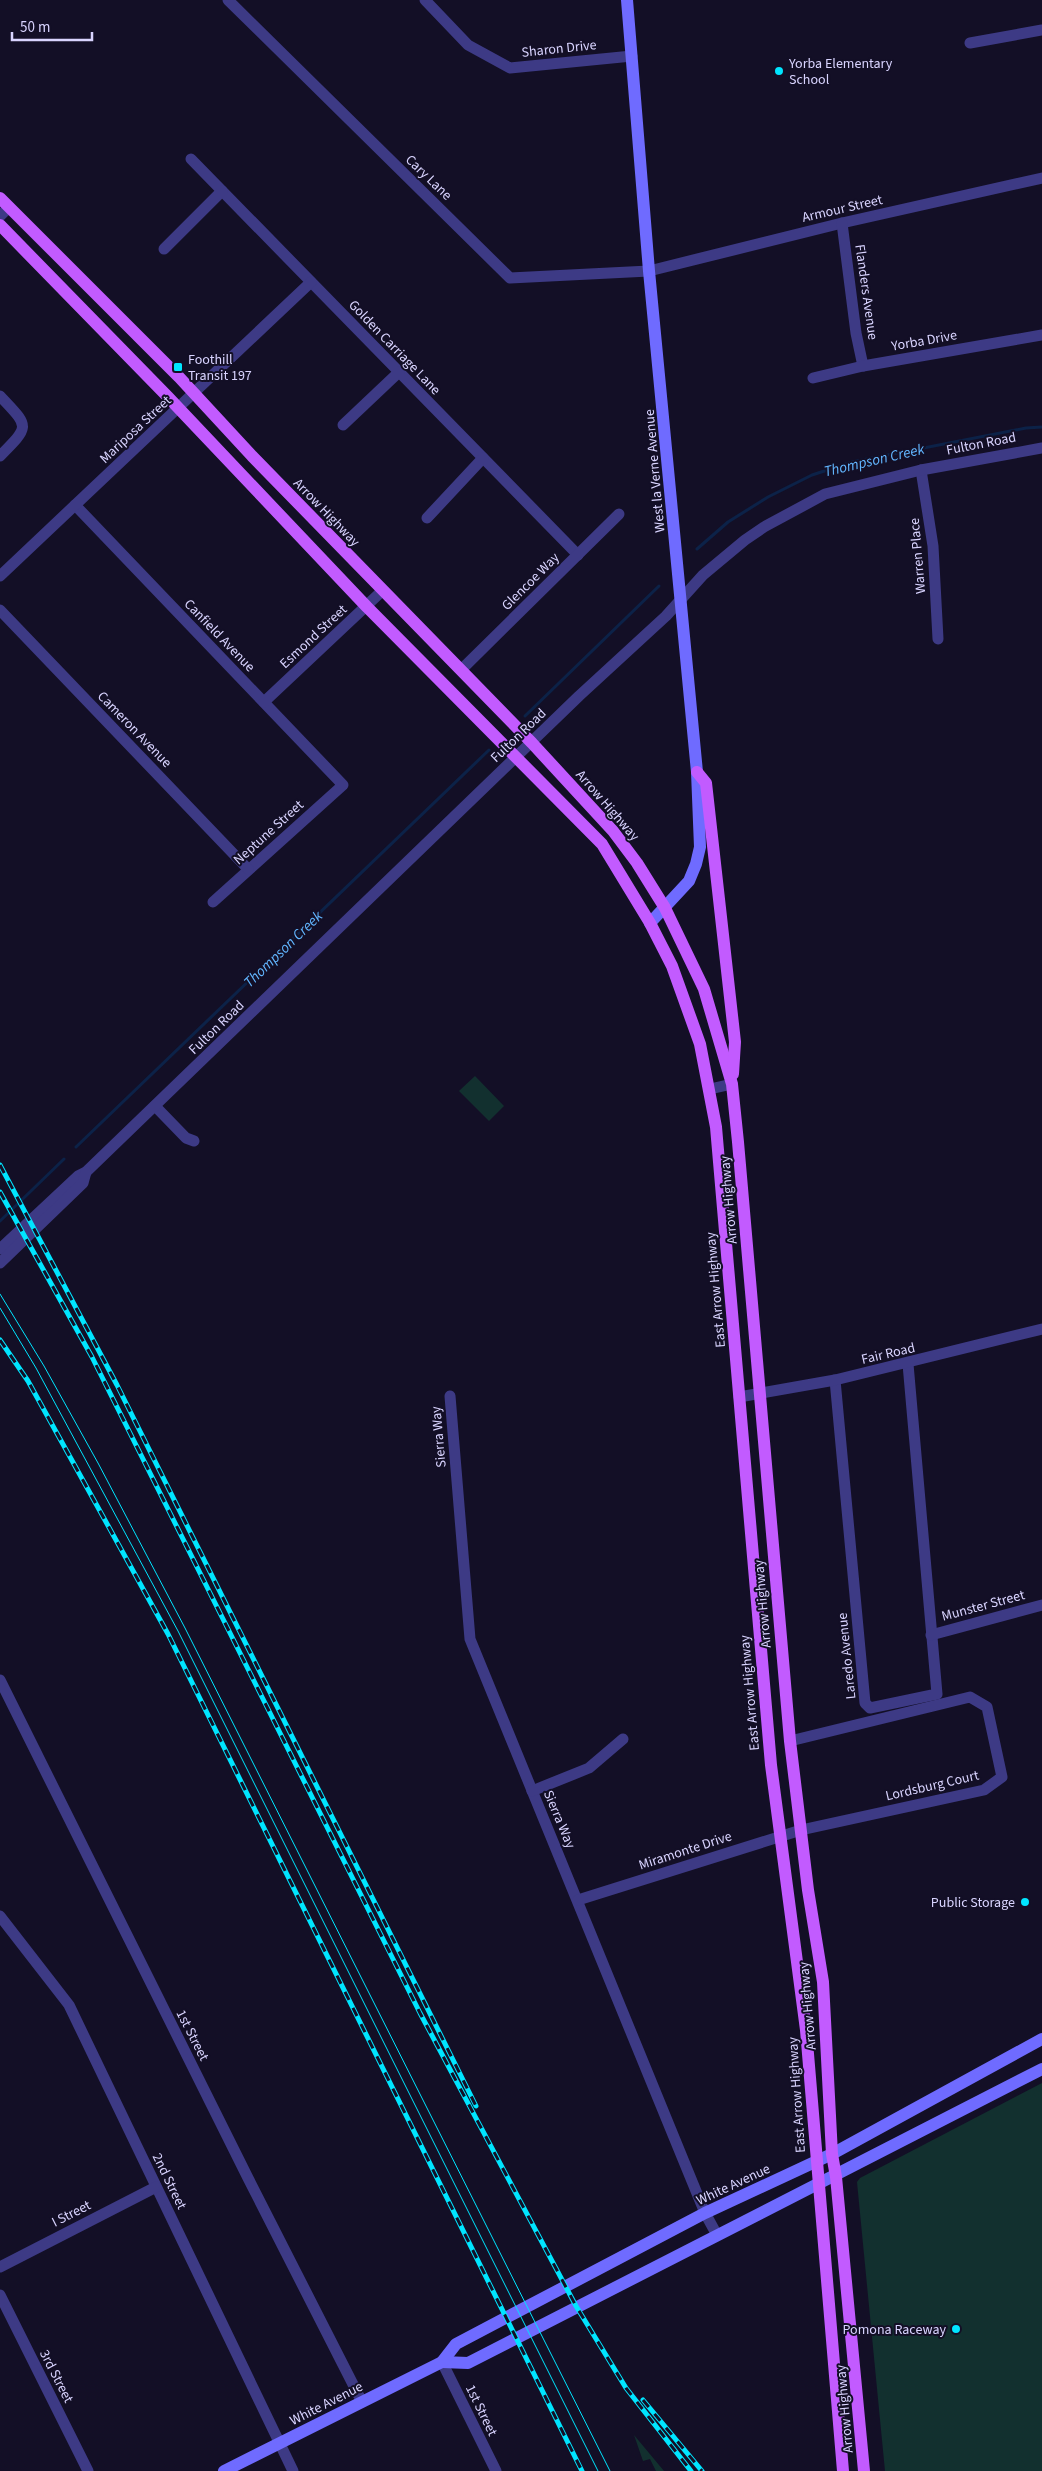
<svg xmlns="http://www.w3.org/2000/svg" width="1042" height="2471" viewBox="0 0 1042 2471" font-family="'Source Sans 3',sans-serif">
	<rect width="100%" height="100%" fill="#130f26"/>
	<g fill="#12302f">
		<polygon points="475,1076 504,1106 489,1121 459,1091"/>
		<polygon points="1042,2083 1042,2471 885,2471 857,2182 860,2178"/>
		<polygon points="634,2435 664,2471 656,2471 650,2459 643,2461"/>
	</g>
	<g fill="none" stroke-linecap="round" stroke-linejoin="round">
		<g stroke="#0c2248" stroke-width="3">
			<polyline points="697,549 728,522 768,497 812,475 852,462 1026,428 1042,427"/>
			<polyline points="525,716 659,586"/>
			<polyline points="76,1147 489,750"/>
			<polyline points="0,1221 64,1159"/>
		</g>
		<g stroke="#3d3a85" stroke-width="11">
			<polyline points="228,0 510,278 649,271 842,223 1042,178"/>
			<polyline points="425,0 468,45 510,68 632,56"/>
			<polyline points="970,43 1042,30"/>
			<polyline points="191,159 578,555"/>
			<polyline points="0,216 9,207"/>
			<polyline points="842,223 856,333 863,366"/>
			<polyline points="164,249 222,191"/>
			<polyline points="813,378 863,366 1042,335"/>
			<path d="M0,396C29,427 31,425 0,456"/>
			<polyline points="343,425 399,372"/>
			<polyline points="921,470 933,546 938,639"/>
			<polyline points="75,505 343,785 213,902"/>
			<polyline points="427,518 483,458"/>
			<polyline points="0,576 311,282"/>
			<polyline points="0,610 248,869"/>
			<polyline points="461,670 619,514"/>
			<polyline points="264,702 382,591"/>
			<polyline points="710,1089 732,1084"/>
			<polyline points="155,1106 186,1138 194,1141"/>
			<polyline points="0,1249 78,1176 86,1172 579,696 666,616 703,575 745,540 764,527 825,494 921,470 1042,448"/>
			<polyline points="0,1263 83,1183 86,1172"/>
			<polyline points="835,1380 865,1703 870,1708 937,1694 908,1364"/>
			<polyline points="450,1396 470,1639 705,2213 717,2235"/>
			<polyline points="739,1397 835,1380 1042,1329"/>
			<polyline points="931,1635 1042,1605"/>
			<polyline points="0,1680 248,2178 362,2402"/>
			<polyline points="532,1791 589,1768 623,1739"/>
			<polyline points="578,1900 801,1830 984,1790 1002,1777 987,1707 970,1697 790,1741"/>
			<polyline points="0,1916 69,2005 293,2471"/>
			<polyline points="0,2267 156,2187"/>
			<polyline points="0,2295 88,2471"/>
			<polyline points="442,2362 496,2471"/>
		</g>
		<g stroke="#6f6bff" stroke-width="12">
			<polyline points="627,0 649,271 697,772 700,847 696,864 689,881 650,923"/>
			<path d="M442,2362L468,2363C660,2265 852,2168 1042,2069"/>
			<polyline points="224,2471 442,2362 456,2344 705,2213 832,2154 1042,2039"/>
		</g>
		<g stroke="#c25bff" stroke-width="12">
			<polyline points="0,198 179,377 252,456 532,743 613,831 637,863 665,908 704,989 732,1084 738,1142 790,1741 808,1890 823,1982 832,2154 836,2177 864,2471"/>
			<polyline points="0,225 168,397 367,607 602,844 650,923 672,966 700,1044 716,1127 771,1765 806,2030 843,2471"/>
			<polyline points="697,772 706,783 735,1042 733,1074"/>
		</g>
		<g stroke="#00e5ff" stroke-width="1">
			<polyline points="0,1294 44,1366 98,1463 185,1628 610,2471"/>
			<polyline points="0,1308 36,1368 178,1631 598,2471"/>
		</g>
		<defs>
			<g id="rail">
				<polyline points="0,1165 117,1385 476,2106"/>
				<polyline points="0,1192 92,1357 420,2013 576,2306 626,2388 691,2471"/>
				<polyline points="0,1340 28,1381 168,1634 582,2471"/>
				<polyline points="643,2400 702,2471"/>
			</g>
		</defs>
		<use href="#rail" stroke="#00e5ff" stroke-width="5"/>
		<use href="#rail" stroke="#130f26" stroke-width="3" stroke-dasharray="9" stroke-linecap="butt"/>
	</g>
	<g fill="#00e5ff" stroke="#130f26" stroke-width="2">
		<circle cx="779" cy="71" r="5"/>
		<rect x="173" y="362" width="10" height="10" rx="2.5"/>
		<circle cx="1025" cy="1902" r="5"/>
		<circle cx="956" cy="2329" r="5"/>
	</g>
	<g text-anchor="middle" stroke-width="4" stroke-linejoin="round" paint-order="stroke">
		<g font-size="14" fill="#d9d4ff" stroke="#130f26">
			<text transform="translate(559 48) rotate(-6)" y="5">Sharon Drive</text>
			<text transform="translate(429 177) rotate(44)" y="5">Cary Lane</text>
			<text transform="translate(842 208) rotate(-13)" y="5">Armour Street</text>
			<text transform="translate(867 292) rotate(82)" y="5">Flanders Avenue</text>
			<text transform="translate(924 340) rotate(-10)" y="5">Yorba Drive</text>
			<text transform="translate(395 347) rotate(46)" y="5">Golden Carriage Lane</text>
			<text transform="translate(135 429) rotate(-43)" y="5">Mariposa Street</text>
			<text transform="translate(981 443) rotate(-11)" y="5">Fulton Road</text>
			<text transform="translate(654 471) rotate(-95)" y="5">West la Verne Avenue</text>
			<text transform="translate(327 512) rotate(46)" y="5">Arrow Highway</text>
			<text transform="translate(917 556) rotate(-95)" y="5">Warren Place</text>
			<text transform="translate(530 581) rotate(-45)" y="5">Glencoe Way</text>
			<text transform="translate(220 635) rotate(46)" y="5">Canfield Avenue</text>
			<text transform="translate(313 636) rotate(-43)" y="5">Esmond Street</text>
			<text transform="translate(135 729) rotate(46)" y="5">Cameron Avenue</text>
			<text transform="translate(518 735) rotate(-44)" y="5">Fulton Road</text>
			<text transform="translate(608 805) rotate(49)" y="5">Arrow Highway</text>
			<text transform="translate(268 832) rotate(-42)" y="5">Neptune Street</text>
			<text transform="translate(216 1027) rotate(-44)" y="5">Fulton Road</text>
			<text transform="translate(728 1200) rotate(-95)" y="5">Arrow Highway</text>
			<text transform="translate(715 1290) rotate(-95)" y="5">East Arrow Highway</text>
			<text transform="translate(888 1353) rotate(-13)" y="5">Fair Road</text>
			<text transform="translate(438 1437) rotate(-95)" y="5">Sierra Way</text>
			<text transform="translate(762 1604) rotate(-95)" y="5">Arrow Highway</text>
			<text transform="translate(983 1605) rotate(-15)" y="5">Munster Street</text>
			<text transform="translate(846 1656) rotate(-96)" y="5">Laredo Avenue</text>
			<text transform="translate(749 1693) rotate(-95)" y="5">East Arrow Highway</text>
			<text transform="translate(932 1785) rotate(-13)" y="5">Lordsburg Court</text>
			<text transform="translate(560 1819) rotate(67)" y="5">Sierra Way</text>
			<text transform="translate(685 1850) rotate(-18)" y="5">Miramonte Drive</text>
			<text transform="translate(807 2006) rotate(-95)" y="5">Arrow Highway</text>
			<text transform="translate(193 2035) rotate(63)" y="5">1st Street</text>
			<text transform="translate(796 2095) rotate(-94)" y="5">East Arrow Highway</text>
			<text transform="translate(170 2181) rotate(64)" y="5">2nd Street</text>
			<text transform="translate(733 2184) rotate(-25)" y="5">White Avenue</text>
			<text transform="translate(71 2213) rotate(-27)" y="5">I Street</text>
			<text transform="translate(57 2376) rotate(63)" y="5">3rd Street</text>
			<text transform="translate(326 2403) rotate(-27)" y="5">White Avenue</text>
			<text transform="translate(844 2409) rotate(-95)" y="5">Arrow Highway</text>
			<text transform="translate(482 2410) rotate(64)" y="5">1st Street</text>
		</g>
		<g font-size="14" fill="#d9d4ff" stroke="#130f26" text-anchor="start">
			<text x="789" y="68">Yorba Elementary<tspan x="789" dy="16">School</tspan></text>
			<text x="188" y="364">Foothill<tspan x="188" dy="16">Transit 197</tspan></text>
			<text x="1015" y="1907" text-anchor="end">Public Storage</text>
			<text x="946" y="2334" text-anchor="end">Pomona Raceway</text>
		</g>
		<g font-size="15" font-style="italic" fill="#62b6ff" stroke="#130f26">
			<text transform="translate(874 460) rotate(-13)" y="5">Thompson Creek</text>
			<text transform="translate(283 949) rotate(-44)" y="5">Thompson Creek</text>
		</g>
	</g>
	<path d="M12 32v8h80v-8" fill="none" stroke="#d9d4ff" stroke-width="2.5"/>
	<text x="20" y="32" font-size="15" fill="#d9d4ff" stroke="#130f26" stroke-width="4" paint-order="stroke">50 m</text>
</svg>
